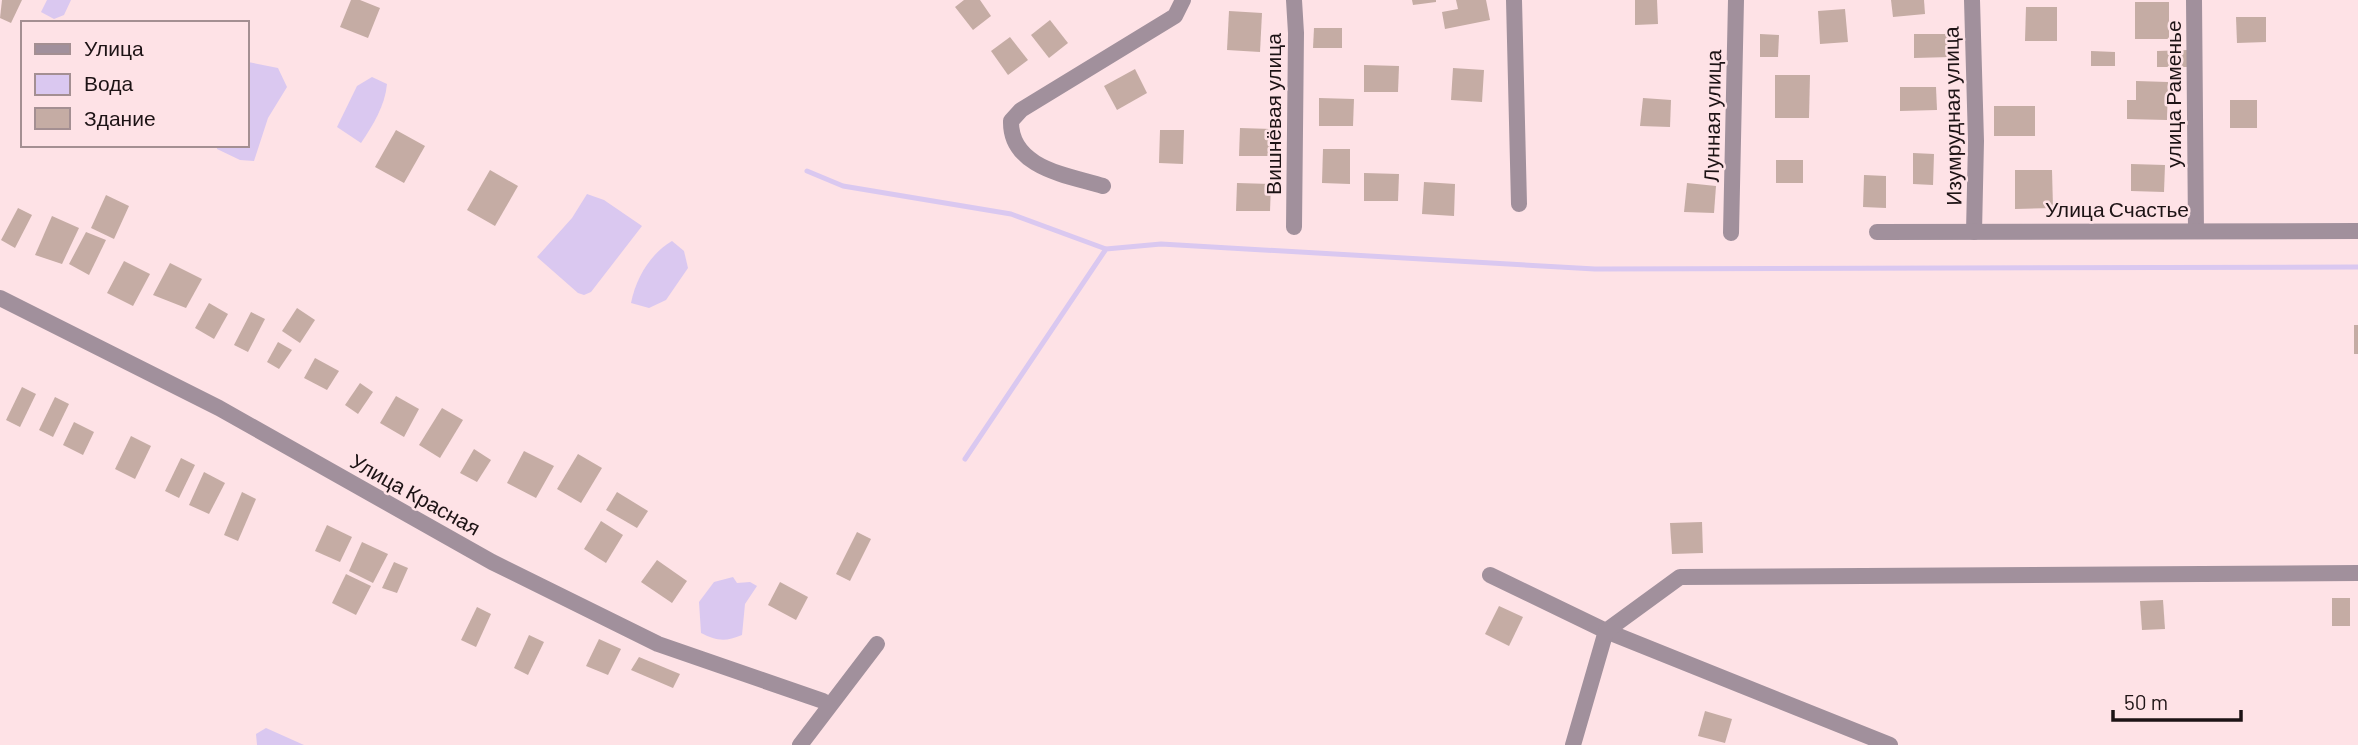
<svg xmlns="http://www.w3.org/2000/svg" width="2358" height="745" viewBox="0 0 2358 745" font-family="Barlow,sans-serif">
	<rect width="100%" height="100%" fill="#fee2e6"/>
	<g fill="#dac8f0">
		<polygon points="47,0 71,0 64,15 54,19 41,12"/>
		<polygon points="248,62 278,68 287,87 268,118 254,161 240,160 217,149 217,145 247,145"/>
		<path d="M372,77L387,84C385,106 373,125 361,143L337,127L357,86Z"/>
		<polygon points="587,194 604,200 642,226 591,292 584,295 578,293 537,257 572,218"/>
		<path d="M672,241L684,251L688,268L666,300L649,308L631,303C636,278 650,254 672,241Z"/>
		<path d="M733,577L737,583L750,582L757,586L745,604L742,635C725,642 717,641 701,633L699,602L714,582Z"/>
		<polygon points="266,728 304,745 257,745 256,734"/>
	</g>
	<g fill="none" stroke-linecap="round" stroke-linejoin="round">
		<g stroke="#dac8f0" stroke-width="5">
			<polyline points="807,171 843,186 1011,214 1106,249"/>
			<polyline points="965,459 1106,249 1161,244 1595,269 2358,267"/>
		</g>
	</g>
	<g fill="#c5aca4">
		<polygon points="2,0 22,0 11,23 0,18"/>
		<polygon points="351,0 360,0 380,8 368,38 340,27"/>
		<polygon points="964,0 980,0 991,16 973,30 955,7"/>
		<polygon points="1412,0 1436,0 1436,2 1413,5"/>
		<polygon points="1456,0 1486,0 1490,20 1445,29 1442,12 1458,9"/>
		<polygon points="1635,0 1657,0 1658,24 1635,25"/>
		<polygon points="1891,0 1924,0 1925,14 1893,17"/>
		<rect x="2135" y="2" width="34" height="37"/>
		<polygon points="2026,7 2057,7 2057,41 2025,41"/>
		<polygon points="1845,9 1848,42 1820,44 1818,11"/>
		<polygon points="1229,11 1262,13 1260,52 1227,50"/>
		<polygon points="2236,17 2266,17 2266,42 2237,43"/>
		<polygon points="1050,20 1068,43 1049,58 1031,35"/>
		<polygon points="1314,28 1342,28 1342,48 1313,48"/>
		<polygon points="1760,34 1779,35 1778,57 1760,57"/>
		<polygon points="1914,34 1950,34 1951,57 1914,58"/>
		<polygon points="1010,37 1028,60 1008,75 991,51"/>
		<polygon points="2187,50 2187,67 2157,67 2157,51"/>
		<polygon points="2091,51 2115,52 2115,66 2091,66"/>
		<polygon points="1364,65 1399,66 1398,92 1364,92"/>
		<polygon points="1453,68 1484,70 1482,102 1451,100"/>
		<polygon points="1135,69 1147,93 1117,110 1104,86"/>
		<polygon points="1775,75 1810,75 1809,118 1775,118"/>
		<polygon points="2136,81 2168,82 2167,120 2127,119 2127,100 2136,100"/>
		<polygon points="1900,87 1936,87 1937,110 1900,111"/>
		<polygon points="1319,98 1354,99 1353,126 1319,126"/>
		<polygon points="1643,98 1671,100 1670,127 1640,126"/>
		<rect x="2230" y="100" width="27" height="28"/>
		<rect x="1994" y="106" width="41" height="30"/>
		<polygon points="1240,128 1274,129 1274,156 1239,156"/>
		<polygon points="396,130 425,146 404,183 375,167"/>
		<polygon points="1160,130 1184,130 1183,164 1159,163"/>
		<polygon points="1323,149 1350,149 1350,184 1322,183"/>
		<polygon points="1913,153 1934,154 1933,185 1913,184"/>
		<rect x="1776" y="160" width="27" height="23"/>
		<polygon points="2131,164 2165,165 2164,192 2131,191"/>
		<polygon points="490,170 518,186 495,226 467,210"/>
		<polygon points="2015,170 2052,170 2053,208 2015,209"/>
		<polygon points="1364,173 1399,174 1398,201 1364,201"/>
		<polygon points="1864,175 1886,176 1886,208 1863,207"/>
		<polygon points="1424,182 1455,184 1454,216 1422,214"/>
		<polygon points="1237,183 1271,184 1270,211 1236,211"/>
		<polygon points="1687,183 1716,186 1714,213 1684,212"/>
		<polygon points="106,195 129,206 114,239 91,228"/>
		<polygon points="18,208 32,215 15,248 1,240"/>
		<polygon points="52,216 79,228 62,264 35,255"/>
		<polygon points="86,232 106,240 89,275 69,264"/>
		<polygon points="124,261 150,274 133,306 107,293"/>
		<polygon points="170,263 202,279 186,308 153,295"/>
		<polygon points="209,303 228,314 214,339 195,328"/>
		<polygon points="297,308 315,320 300,343 282,331"/>
		<polygon points="251,312 265,319 248,352 234,345"/>
		<rect x="2354" y="325" width="4" height="29"/>
		<polygon points="278,342 292,350 279,369 267,362"/>
		<polygon points="315,358 339,371 327,390 304,378"/>
		<polygon points="360,383 373,392 358,414 345,405"/>
		<polygon points="22,387 36,394 20,427 6,420"/>
		<polygon points="396,396 419,409 404,437 380,423"/>
		<polygon points="55,397 69,404 53,437 39,430"/>
		<polygon points="442,408 463,420 440,458 419,445"/>
		<polygon points="74,422 94,432 83,455 63,445"/>
		<polygon points="131,436 151,446 135,479 115,469"/>
		<polygon points="474,449 491,460 477,482 460,473"/>
		<polygon points="524,451 554,466 536,498 507,483"/>
		<polygon points="578,454 602,468 581,503 557,489"/>
		<polygon points="181,458 195,465 179,498 165,491"/>
		<polygon points="204,472 225,483 209,514 189,505"/>
		<polygon points="242,492 256,499 238,541 224,535"/>
		<polygon points="617,492 648,511 637,528 606,510"/>
		<polygon points="601,521 623,535 606,563 584,549"/>
		<polygon points="1702,522 1703,553 1672,554 1670,523"/>
		<polygon points="327,525 352,537 340,562 315,551"/>
		<polygon points="857,532 871,539 850,581 836,574"/>
		<polygon points="362,542 388,554 373,583 349,571"/>
		<polygon points="657,560 687,581 672,603 641,582"/>
		<polygon points="394,562 408,568 397,593 382,588"/>
		<polygon points="346,574 371,586 356,615 332,603"/>
		<polygon points="780,582 808,597 796,620 768,605"/>
		<rect x="2332" y="598" width="18" height="28"/>
		<polygon points="2163,600 2165,629 2142,630 2140,601"/>
		<polygon points="1499,606 1523,617 1509,646 1485,634"/>
		<polygon points="477,607 491,614 476,647 461,640"/>
		<polygon points="529,635 544,642 528,675 514,668"/>
		<polygon points="599,639 621,649 608,675 586,666"/>
		<polygon points="639,657 680,674 673,688 631,670"/>
		<polygon points="1705,711 1732,719 1725,743 1698,736"/>
	</g>
	<g fill="none" stroke-linecap="round" stroke-linejoin="round">
		<g stroke="#a1909c" stroke-width="16">
			<polyline points="1294,0 1296,33 1294,227"/>
			<polyline points="1514,0 1519,204"/>
			<polyline points="1972,0 1976,141 1974,232"/>
			<polyline points="2194,0 2196,231"/>
			<path d="M1103,186C1067,175 1010,168 1011,121L1021,110L1175,16L1183,0"/>
			<polyline points="1877,232 2358,231"/>
			<polyline points="1731,233 1736,0"/>
			<polyline points="0,298 219,408 492,562 658,644 823,701"/>
			<polyline points="1490,575 1606,631 1890,745"/>
			<polyline points="800,745 877,644"/>
			<polyline points="1573,745 1606,631 1680,577 2358,573"/>
		</g>
	</g>
	<g text-anchor="middle" stroke-width="5" stroke-linejoin="round" paint-order="stroke">
		<g font-size="21" fill="#1d1315" stroke="#fee2e6">
			<text transform="translate(2174 94) rotate(-90)" y="7">улица Раменье</text>
			<text transform="translate(1274 114) rotate(-90)" y="7">Вишнёвая улица</text>
			<text transform="translate(1713 116) rotate(-89)" y="7">Лунная улица</text>
			<text transform="translate(1953 116) rotate(-91)" y="7">Изумрудная улица</text>
			<text x="2117" y="217">Улица Счастье</text>
			<text transform="translate(415 495) rotate(29)" y="7">Улица Красная</text>
		</g>
	</g>
	<rect x="21" y="21" width="228" height="126" fill="#fee2e6" stroke="#a48f92" stroke-width="2"/>
	<rect x="35" y="44" width="35" height="10" fill="#a1909c" stroke="#a48f92" stroke-width="2"/>
	<text x="84" y="56" font-size="21" fill="#1d1315">Улица</text>
	<rect x="35" y="74" width="35" height="21" fill="#dac8f0" stroke="#a48f92" stroke-width="2"/>
	<text x="84" y="91" font-size="21" fill="#1d1315">Вода</text>
	<rect x="35" y="108" width="35" height="21" fill="#c5aca4" stroke="#a48f92" stroke-width="2"/>
	<text x="84" y="126" font-size="21" fill="#1d1315">Здание</text>
	<path d="M2113 710v10h128v-10" fill="none" stroke="#1d1315" stroke-width="3.5"/>
	<text x="2124" y="710" font-size="21" fill="#1d1315" stroke="#fee2e6" stroke-width="5" paint-order="stroke">50 m</text>
</svg>
